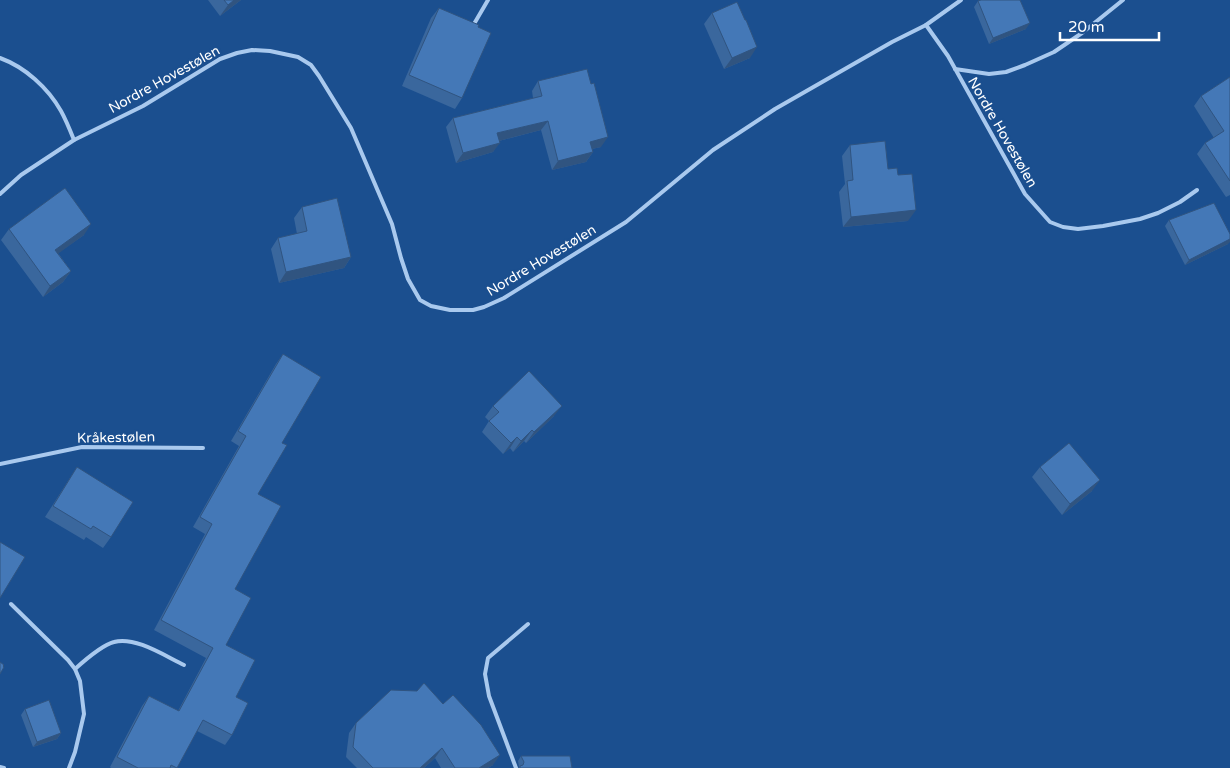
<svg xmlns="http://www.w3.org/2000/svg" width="1230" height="768" viewBox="0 0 1230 768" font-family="'Varela Round',sans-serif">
	<rect width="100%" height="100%" fill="#1b4f8f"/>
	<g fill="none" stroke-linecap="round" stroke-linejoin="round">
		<g stroke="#a9c9ee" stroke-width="4">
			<polyline points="474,24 488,0"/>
			<polyline points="926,25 948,56 1025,194 1050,222 1063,227 1078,229 1103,226 1140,219 1158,213 1180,202 1197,190"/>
			<path d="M0,58C25,67 48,88 61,111C66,120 70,130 74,140L21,175L0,194"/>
			<polyline points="955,69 989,74 1006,72 1025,65 1054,52 1082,33 1123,0"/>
			<polyline points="74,140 143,106 220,59 237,53 252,50 270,51 298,57 311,65 319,76 351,128 392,224 401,258 408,279 420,300 431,306 450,310 473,310 484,307 504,298 626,222 713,150 775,109 892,42 926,25 961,0"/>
			<polyline points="0,464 82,447 203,448"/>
			<polyline points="11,604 68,660 75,669 80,681 84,714 75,752 69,768"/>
			<path d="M75,669C85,660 102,645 114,642C135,636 165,656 184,665"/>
			<polyline points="0,767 4,768"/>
			<polyline points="516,768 489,696 485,674 488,658 528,624"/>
		</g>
	</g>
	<g fill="#3a679d">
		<polygon points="208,0 241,0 220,16"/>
		<polygon points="978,1 1026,29 989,44 974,7"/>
		<polygon points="439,8 478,27 462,98 455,109 402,86 431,18"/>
		<polygon points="712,13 750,58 724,69 704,24"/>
		<polygon points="1230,77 1230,195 1226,197 1197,154 1205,143 1214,138 1194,106 1201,96"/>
		<polygon points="538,81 601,147 592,149 593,152 586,162 552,170 541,130 499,141 493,152 456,163 446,127 453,118 533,98 532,91"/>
		<polygon points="850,145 898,175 908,221 843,227 839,192 845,184 842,156"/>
		<polygon points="302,207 351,257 344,268 279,283 271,249 278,238 297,234 294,218"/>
		<polygon points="1169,220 1228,244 1185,265 1165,226"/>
		<polygon points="9,229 84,235 58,253 71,271 63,282 43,297 1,240"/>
		<polygon points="283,354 282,443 258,494 235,589 226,645 236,697 232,735 225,745 197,731 177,768 111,768 110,767 142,706 149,696 178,711 206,658 154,630 205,534 193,527 239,446 231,441 276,364"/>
		<polygon points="493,406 554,416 526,443 524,441 513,452 510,448 503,454 482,432 489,421 485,417"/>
		<polygon points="77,467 111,537 103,548 86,537 84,540 45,517"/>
		<polygon points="1040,467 1092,491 1062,515 1032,477"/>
		<polygon points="391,690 493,765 488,768 441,768 435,758 424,768 357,768 346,757 349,733 356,723"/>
		<polygon points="25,709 61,733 57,739 33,747 21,715"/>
		<polygon points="521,756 572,768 518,768 519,767 518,761"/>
	</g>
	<g fill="#305480">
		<polygon points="234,0 241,0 220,16 228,5"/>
		<polygon points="1030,23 1026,29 989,44 993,38"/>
		<polygon points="757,47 750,58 724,69 732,58"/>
		<polygon points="548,121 541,130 491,143 497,133"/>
		<polygon points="608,137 601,147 583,151 590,142"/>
		<polygon points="500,143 493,152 456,163 463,153"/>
		<polygon points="593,152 586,162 552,170 558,161"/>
		<polygon points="916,210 908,221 843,227 851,217"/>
		<polygon points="91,224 84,235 48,261 55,250"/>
		<polygon points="1230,239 1230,242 1228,244 1185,265 1189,260"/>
		<polygon points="351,257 344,268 279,283 286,272"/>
		<polygon points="71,271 63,282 43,297 50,286"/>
		<polygon points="562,406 554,416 526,443 534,432"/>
		<polygon points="532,430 524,441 513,452 521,441"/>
		<polygon points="517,437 510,448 503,454 511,443"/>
		<polygon points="1100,480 1092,491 1062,515 1070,504"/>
		<polygon points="61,733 57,739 33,747 37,742"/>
		<polygon points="442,748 435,758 424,768 420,768"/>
		<polygon points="500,755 493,765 488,768 479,768"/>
	</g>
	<g fill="#4478b7" stroke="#305480">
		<polygon points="224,0 234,0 228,5"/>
		<polygon points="981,0 1020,0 1030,23 993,38 978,1"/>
		<polygon points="737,2 745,20 746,20 757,47 732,58 712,13"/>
		<polygon points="439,8 479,25 478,27 491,33 462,98 409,75"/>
		<polygon points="587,69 591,84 594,83 608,137 590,142 593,152 558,161 548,121 497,133 500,143 463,153 453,118 542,96 538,81"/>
		<polygon points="1230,77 1230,181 1205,143 1224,131 1201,96"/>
		<polygon points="885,141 888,169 897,168 898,175 912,174 916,210 851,217 847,181 853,180 850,145"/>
		<polygon points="65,188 91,224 55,250 71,271 50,286 9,229"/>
		<polygon points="337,198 351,257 286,272 278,238 307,231 302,207"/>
		<polygon points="1214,203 1230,234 1230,239 1189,260 1169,220"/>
		<polygon points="283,354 321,377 282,443 287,445 258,494 281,506 235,589 251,598 226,645 255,660 236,697 248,703 232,735 203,720 177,768 171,765 170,768 138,768 117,757 149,696 179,711 213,648 161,620 212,524 200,517 246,436 238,431"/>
		<polygon points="529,371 562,406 534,432 532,430 521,441 517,437 511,443 489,421 499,412 493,406"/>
		<polygon points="1069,443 1100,480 1070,504 1040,467"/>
		<polygon points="77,467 133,502 111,537 93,526 91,529 53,506"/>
		<polygon points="0,542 25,557 0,598"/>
		<polygon points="0,662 4,665 3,666 4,667 0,674"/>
		<polygon points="424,683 443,704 453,695 481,725 500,755 479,768 455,768 442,748 420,768 373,768 353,747 356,723 391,690 417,691"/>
		<polygon points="49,700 61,733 37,742 25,709"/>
		<polygon points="521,756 570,756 572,768 520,768 520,766 523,765 524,762"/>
	</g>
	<g text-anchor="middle" stroke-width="4.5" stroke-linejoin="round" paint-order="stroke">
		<g font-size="14" fill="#fff" stroke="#1b4f8f">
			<text transform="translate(164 79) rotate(-29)" y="5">Nordre Hovestølen</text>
			<text transform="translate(1003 132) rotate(60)" y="5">Nordre Hovestølen</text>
			<text transform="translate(541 260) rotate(-31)" y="5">Nordre Hovestølen</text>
			<text transform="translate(116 437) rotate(-1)" y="5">Kråkestølen</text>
		</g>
	</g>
	<path d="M1060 32v8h99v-8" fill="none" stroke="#ffffff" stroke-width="2.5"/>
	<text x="1068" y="32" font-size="15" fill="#ffffff" stroke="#1b4f8f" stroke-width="4" paint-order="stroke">20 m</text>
</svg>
